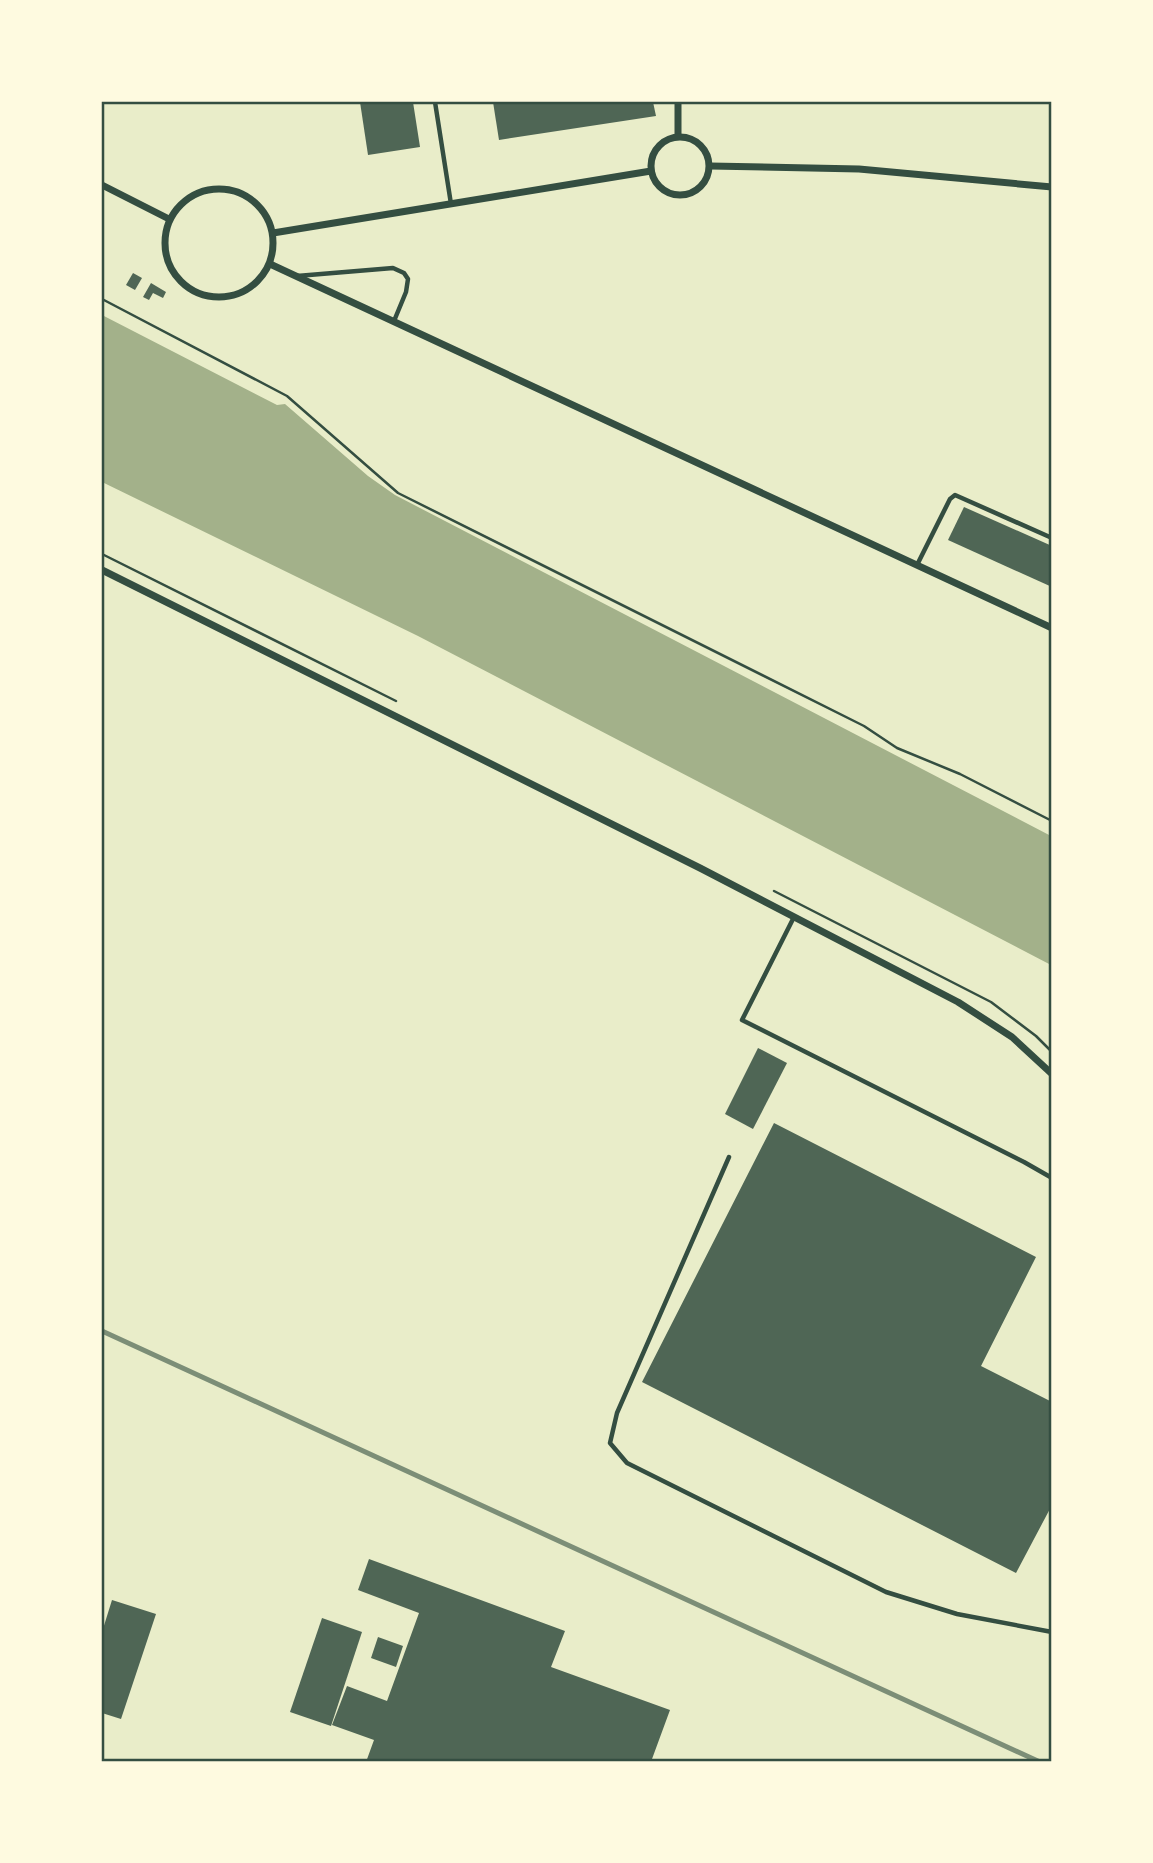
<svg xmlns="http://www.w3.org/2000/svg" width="1153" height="1863" viewBox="0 0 1153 1863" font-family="'DejaVu Sans',sans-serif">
	<rect width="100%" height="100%" fill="#e9edc9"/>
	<polygon fill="#a3b18a" points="102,315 277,405 285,404 368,476 395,495 1051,836 1051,965 418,636 102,482"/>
	<g fill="#4f6655">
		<polygon points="360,102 413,102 420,147 368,155"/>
		<polygon points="493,102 653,102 656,116 499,140"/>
		<polygon points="133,273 142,278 135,290 126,285"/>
		<polygon points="151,283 166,292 163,298 153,293 149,300 143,297"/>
		<polygon points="964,507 1052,546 1052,587 948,540"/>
		<polygon points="758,1048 787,1063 753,1129 725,1114"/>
		<polygon points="774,1123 1036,1257 981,1366 1052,1402 1052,1505 1016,1573 642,1382"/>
		<polygon points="369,1559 565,1631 551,1667 670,1710 652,1759 657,1762 366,1762 374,1740 332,1725 347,1686 387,1701 419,1613 358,1590"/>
		<polygon points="112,1600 156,1614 121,1719 102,1713 102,1632"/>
		<polygon points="322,1618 362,1632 331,1726 290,1712"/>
		<polygon points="378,1637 403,1646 396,1667 371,1658"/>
	</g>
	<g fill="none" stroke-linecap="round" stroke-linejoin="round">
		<g stroke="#344e41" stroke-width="2.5">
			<polyline points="102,299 287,396 398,493 864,726 897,748 960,774 1052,821"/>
			<polyline points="102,554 396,701"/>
			<polyline points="774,891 991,1002 1036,1036 1052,1052"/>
		</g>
		<g stroke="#344e41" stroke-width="4.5">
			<polyline points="435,102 451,204"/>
			<polyline points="297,276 393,268 404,273 408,279 406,292 394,321"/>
			<polyline points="917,565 950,499 955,495 1052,538"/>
			<polyline points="794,917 742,1020 1024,1162 1052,1178"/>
			<polyline points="729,1157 617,1413 610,1443 627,1463 886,1592 957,1614 1052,1632"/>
		</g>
		<g stroke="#344e41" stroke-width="7">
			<polyline points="678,136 678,102"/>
			<circle cx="680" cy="166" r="29"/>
			<polyline points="710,166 859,169 1052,187"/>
			<polyline points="102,185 169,219"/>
			<circle cx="219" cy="243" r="54"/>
			<polyline points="273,233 651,171"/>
			<polyline points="270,264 1052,628"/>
			<polyline points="102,570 700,868 958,1002 1012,1037 1052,1074"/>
		</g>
		<polyline stroke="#7c8e77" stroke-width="5" points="102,1331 1040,1762"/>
	</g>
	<rect width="1153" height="1863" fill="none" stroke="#fefae0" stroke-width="206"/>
	<rect x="103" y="103" width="947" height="1657" fill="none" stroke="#344e41" stroke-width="2.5"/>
</svg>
